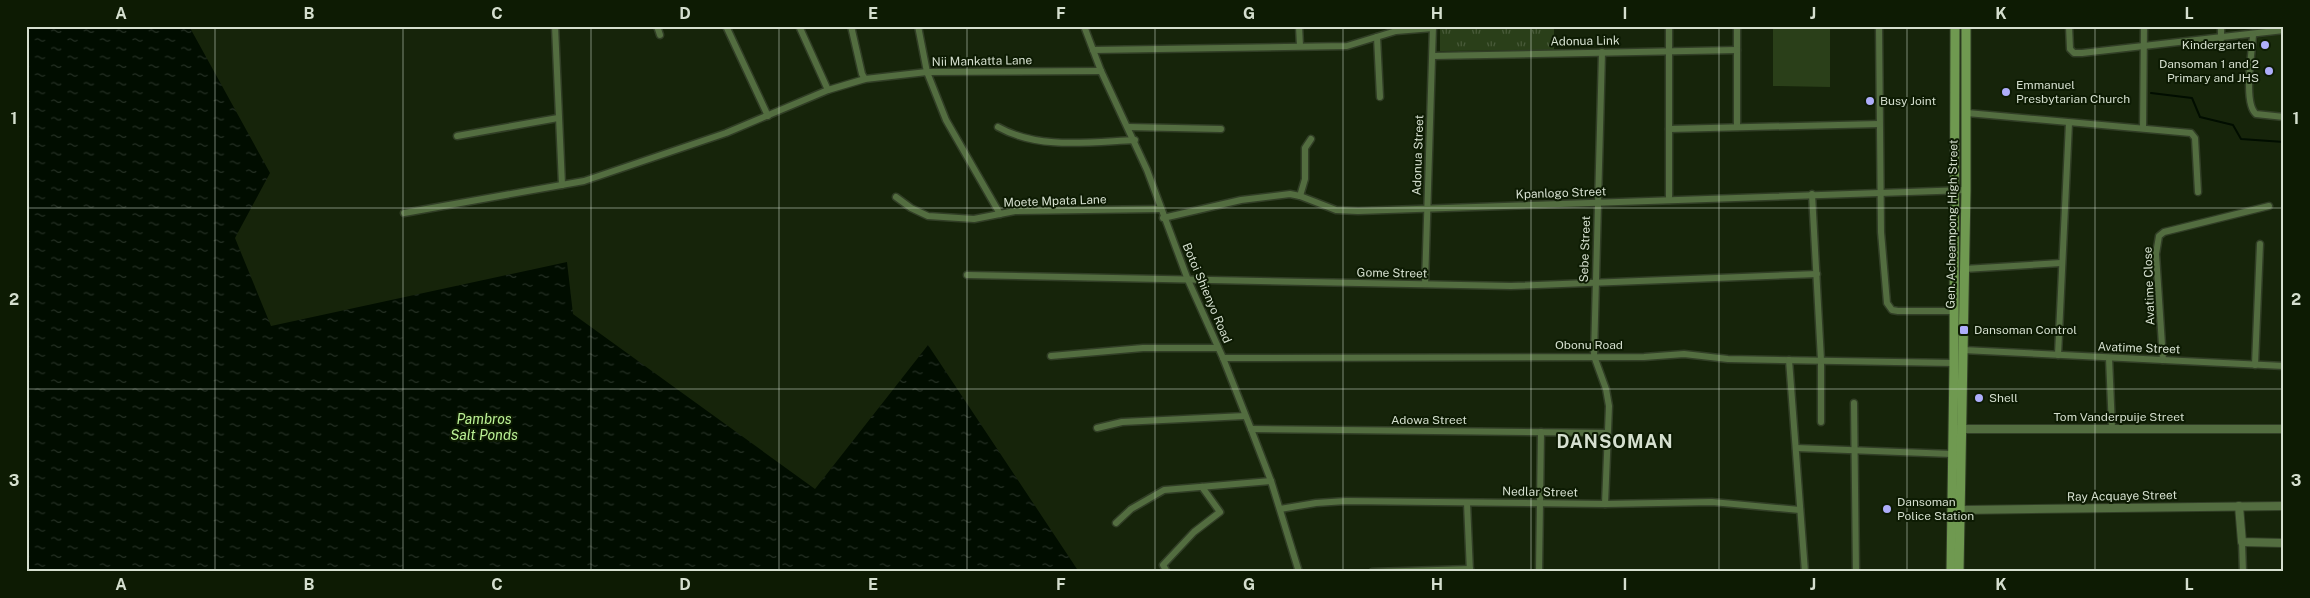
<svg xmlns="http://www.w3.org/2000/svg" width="2310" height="598" viewBox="0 0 2310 598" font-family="'Public Sans',sans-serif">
	<defs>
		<pattern id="grass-tufts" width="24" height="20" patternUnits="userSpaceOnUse" patternTransform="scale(1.25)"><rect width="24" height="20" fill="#2a3f19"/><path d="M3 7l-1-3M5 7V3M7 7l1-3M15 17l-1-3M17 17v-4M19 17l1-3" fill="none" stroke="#485a39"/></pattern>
		<pattern id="water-ripples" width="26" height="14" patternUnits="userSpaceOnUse" patternTransform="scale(1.25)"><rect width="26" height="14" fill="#010d00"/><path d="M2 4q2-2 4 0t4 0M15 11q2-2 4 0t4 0" fill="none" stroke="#253024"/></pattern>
	</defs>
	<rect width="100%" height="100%" fill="#16240a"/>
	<polygon fill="#1a2c0c" points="2284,34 2284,113 2254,111 2252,103 2258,38"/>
	<polygon fill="url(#grass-tufts)" points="1440,26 1554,26 1554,50 1440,51"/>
	<polygon fill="#2a3f19" points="1773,26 1830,26 1830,87 1773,86"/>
	<polygon fill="url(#water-ripples)" points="26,26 189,26 270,173 235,238 271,326 567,262 573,314 815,489 928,345 1079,572 26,572"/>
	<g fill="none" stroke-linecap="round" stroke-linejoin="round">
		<polyline stroke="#010d00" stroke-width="2" points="2151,93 2192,98 2200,117 2233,125 2241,139 2284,142"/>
		<defs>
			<g id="minor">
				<polyline points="555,26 562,185"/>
				<polyline points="657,26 660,35"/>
				<polyline points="726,26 768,116"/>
				<polyline points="799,26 828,90"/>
				<polyline points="851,26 862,74 865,79"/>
				<polyline points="918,26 927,72 946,120 1000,214"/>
				<polyline points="1084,26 1101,71 1147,170 1188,280 1223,358 1251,429 1271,481 1299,572"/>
				<polyline points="1299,26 1300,46"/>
				<polyline points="1737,26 1737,127"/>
				<polyline points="1879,26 1881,232 1887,303 1892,310 1898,311 1955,311"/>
				<polyline points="2069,26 2070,49 2074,53 2082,53 2284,30"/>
				<polyline points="2221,26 2221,39"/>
				<path d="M2253,35C2252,53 2243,103 2256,114L2284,117"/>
				<polyline points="1377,37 1380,97"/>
				<polyline points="1093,50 1347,46 1396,31 1433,28"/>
				<polyline points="1602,52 1594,356 1606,389 1609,406 1605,504"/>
				<polyline points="1433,56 1737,50"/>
				<polyline points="1967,113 2191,133 2195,138 2198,192"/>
				<path d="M998,127C1039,150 1090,142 1135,140"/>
				<polyline points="1128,127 1221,129"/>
				<polyline points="2143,128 2144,26"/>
				<polyline points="1669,129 1879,124"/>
				<polyline points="457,136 558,118"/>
				<polyline points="1812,194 1821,360 1821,422"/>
				<polyline points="1300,196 1305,179 1305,148 1311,139"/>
				<polyline points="896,197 911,208 928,216 974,219 1015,211 1160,209"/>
				<polyline points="1669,200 1669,26"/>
				<polyline points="404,213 584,181 726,133 828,90 865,79 927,72 1101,71"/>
				<polyline points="1163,218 1241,200 1290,194 1300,196 1336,210 1358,211 1966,190"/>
				<polyline points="1964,269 2061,263"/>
				<polyline points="967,275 1511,286 1817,274"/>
				<polyline points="1425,284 1433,26"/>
				<polyline points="1963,350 2284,366"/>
				<polyline points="2058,355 2069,123"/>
				<polyline points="1051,356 1143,348 1218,348"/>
				<polyline points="1223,358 1644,357 1684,354 1728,359 1954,363"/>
				<polyline points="2109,358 2112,428"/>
				<polyline points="1789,360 1805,572"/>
				<polyline points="2163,360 2156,254 2159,236 2164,232 2269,206"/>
				<polyline points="2255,365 2260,244"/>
				<polyline points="1854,403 1856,572"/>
				<polyline points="1097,428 1122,422 1245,416"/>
				<polyline points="1251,429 1607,433"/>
				<polyline points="1796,448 1952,454"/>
				<polyline points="1467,503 1470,572"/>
				<polyline points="1280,509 1316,503 1346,501 1605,504 1712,502 1800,510"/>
				<polyline points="1116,523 1131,509 1164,490 1271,481"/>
				<polyline points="2242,542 2243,572"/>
				<polyline points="1167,572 1163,565 1194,532 1220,512 1202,487"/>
				<polyline points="1372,572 1470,569"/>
				<polyline points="1539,572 1541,432"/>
			</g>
			<g id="tertiary">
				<polyline points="1956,429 2284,429"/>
				<polyline points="2239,506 2242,542 2284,543"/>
				<polyline points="1960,510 2284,506"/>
			</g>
			<g id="secondary">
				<polyline points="1951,572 1954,363 1955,26"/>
				<polyline points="1959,572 1966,190 1966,26"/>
			</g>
		</defs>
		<use href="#minor" stroke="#313e26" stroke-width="9"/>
		<use href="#tertiary" stroke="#313e26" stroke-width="10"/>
		<use href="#secondary" stroke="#313e26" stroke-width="11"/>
		<use href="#minor" stroke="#536d40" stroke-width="6"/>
		<use href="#tertiary" stroke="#536d40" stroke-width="8"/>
		<use href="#secondary" stroke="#6f9950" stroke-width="9"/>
	</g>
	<path fill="none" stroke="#d5dfcf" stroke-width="1" stroke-opacity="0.55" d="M215,26V572M403,26V572M591,26V572M779,26V572M967,26V572M1155,26V572M1343,26V572M1531,26V572M1719,26V572M1907,26V572M2095,26V572M26,208H2284M26,389H2284"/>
	<g fill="#aeaefb" stroke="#0d1b03" stroke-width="2">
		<circle cx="2265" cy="45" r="5"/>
		<circle cx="2269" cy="71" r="5"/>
		<circle cx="2006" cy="92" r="5"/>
		<circle cx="1870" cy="101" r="5"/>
		<rect x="1959" y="325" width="10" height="10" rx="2.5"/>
		<circle cx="1979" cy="398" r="5"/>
		<circle cx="1887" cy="509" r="5"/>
	</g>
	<g text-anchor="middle" stroke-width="4" stroke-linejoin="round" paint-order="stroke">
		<g font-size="12" fill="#d5dfcf" stroke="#0d1b03">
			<text transform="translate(1585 41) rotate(-1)" y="4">Adonua Link</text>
			<text transform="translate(982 61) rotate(-1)" y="4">Nii Mankatta Lane</text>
			<text transform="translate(1418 155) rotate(-88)" y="4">Adonua Street</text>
			<text transform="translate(1561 193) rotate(-2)" y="4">Kpanlogo Street</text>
			<text transform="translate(1055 201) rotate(-2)" y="4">Moete Mpata Lane</text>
			<text transform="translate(1952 224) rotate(-89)" y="4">Gen. Acheampong High Street</text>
			<text transform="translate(1585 249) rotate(-88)" y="4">Sebe Street</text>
			<text transform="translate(1392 273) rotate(1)" y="4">Gome Street</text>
			<text transform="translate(2149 286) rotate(-92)" y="4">Avatime Close</text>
			<text transform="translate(1207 293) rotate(67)" y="4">Botoi Shienyo Road</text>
			<text x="1589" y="349">Obonu Road</text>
			<text transform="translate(2139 348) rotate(2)" y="4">Avatime Street</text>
			<text x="2119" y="421">Tom Vanderpuije Street</text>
			<text x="1429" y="424">Adowa Street</text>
			<text transform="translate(1540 492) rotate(1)" y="4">Nedlar Street</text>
			<text transform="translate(2122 496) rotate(-1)" y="4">Ray Acquaye Street</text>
		</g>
		<g font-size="12" fill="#d5dfcf" stroke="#0d1b03" text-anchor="start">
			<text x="2255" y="49" text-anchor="end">Kindergarten</text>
			<text x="2259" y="68" text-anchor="end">Dansoman 1 and 2<tspan x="2259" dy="14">Primary and JHS</tspan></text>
			<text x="2016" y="89">Emmanuel<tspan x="2016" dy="14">Presbytarian Church</tspan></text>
			<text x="1880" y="105">Busy Joint</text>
			<text x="1974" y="334">Dansoman Control</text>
			<text x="1989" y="402">Shell</text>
			<text x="1897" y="506">Dansoman<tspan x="1897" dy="14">Police Station</tspan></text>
		</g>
		<g font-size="14" font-style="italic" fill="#bbf295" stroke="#0d1b03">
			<text x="484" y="424">Pambros<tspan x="484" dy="16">Salt Ponds</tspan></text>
		</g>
		<g font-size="18" font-weight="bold" letter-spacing="1" fill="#d5dfcf" stroke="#0d1b03">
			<text x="1615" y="448">DANSOMAN</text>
		</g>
	</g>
	<rect width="2310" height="598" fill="none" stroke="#0d1b03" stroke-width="55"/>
	<rect x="28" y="28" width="2254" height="542" fill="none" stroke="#d5dfcf" stroke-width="2"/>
	<g font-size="16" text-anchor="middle" font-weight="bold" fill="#d5dfcf">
		<text x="121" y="19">A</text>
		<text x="309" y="19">B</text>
		<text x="497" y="19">C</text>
		<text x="685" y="19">D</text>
		<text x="873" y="19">E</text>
		<text x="1061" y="19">F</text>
		<text x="1249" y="19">G</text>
		<text x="1437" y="19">H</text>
		<text x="1625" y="19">I</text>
		<text x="1813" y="19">J</text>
		<text x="2001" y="19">K</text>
		<text x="2189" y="19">L</text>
		<text x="14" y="124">1</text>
		<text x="2296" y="124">1</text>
		<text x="14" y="305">2</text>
		<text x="2296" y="305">2</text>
		<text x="14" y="486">3</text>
		<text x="2296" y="486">3</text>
		<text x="121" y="590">A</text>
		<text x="309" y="590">B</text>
		<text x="497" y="590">C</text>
		<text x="685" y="590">D</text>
		<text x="873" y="590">E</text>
		<text x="1061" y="590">F</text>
		<text x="1249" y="590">G</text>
		<text x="1437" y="590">H</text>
		<text x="1625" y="590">I</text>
		<text x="1813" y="590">J</text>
		<text x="2001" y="590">K</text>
		<text x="2189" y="590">L</text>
	</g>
</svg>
